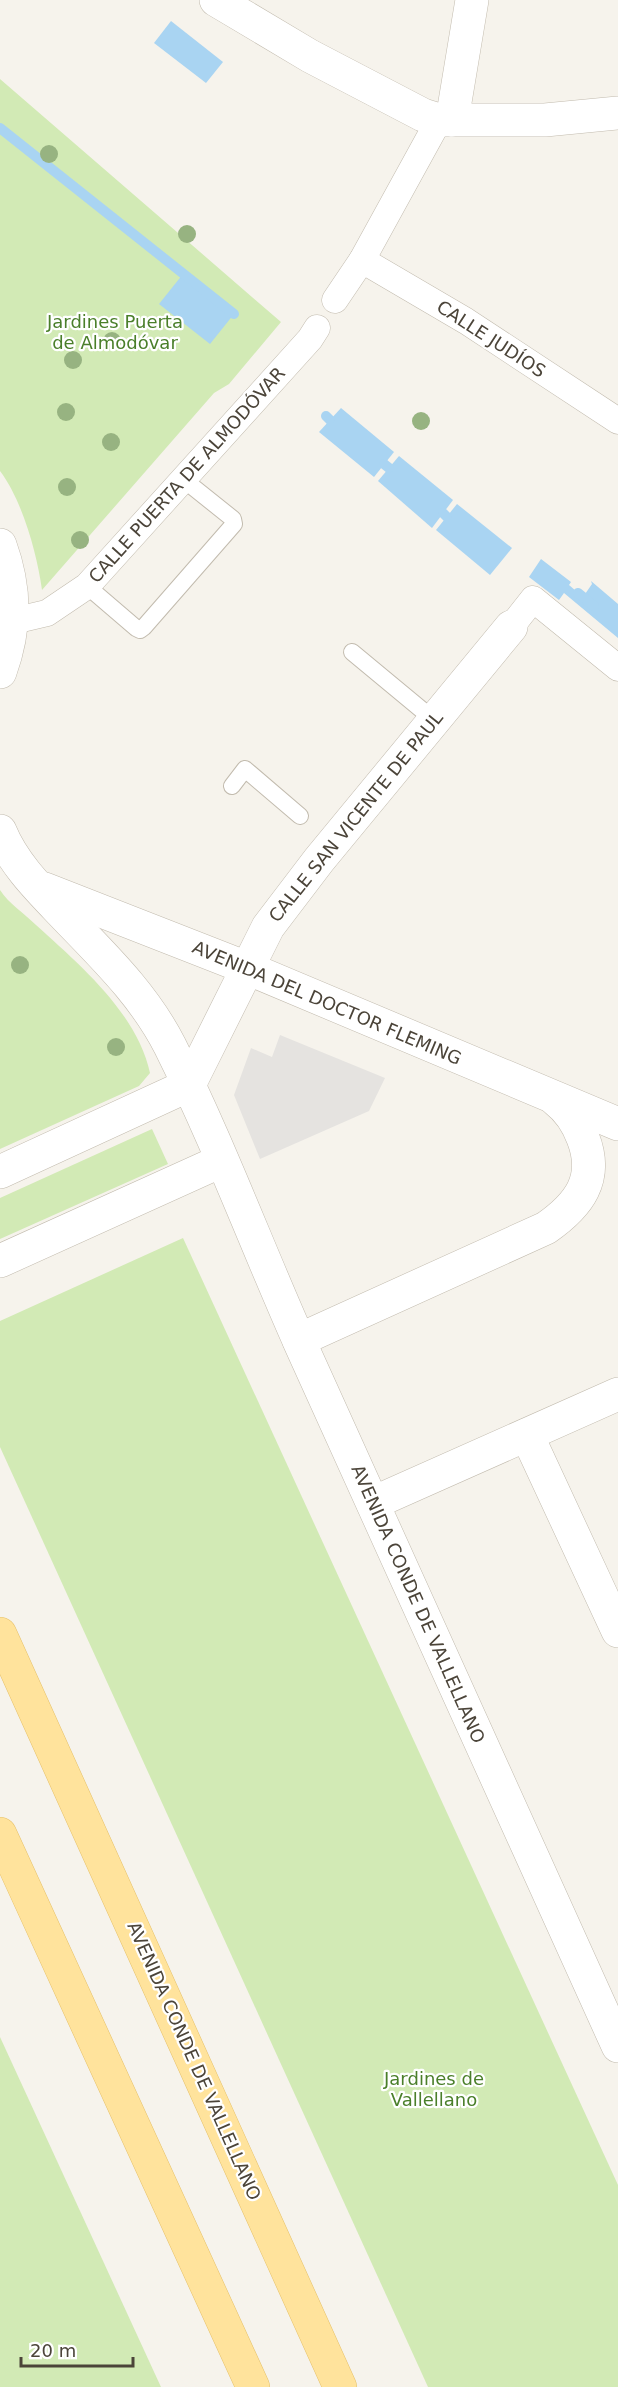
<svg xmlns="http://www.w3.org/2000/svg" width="618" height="2387" viewBox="0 0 618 2387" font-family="'DejaVu Sans',sans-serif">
	<rect width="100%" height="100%" fill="#f6f3ec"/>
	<g fill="#d2eab5">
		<path d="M0,79L281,322L229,384L214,393L42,590C37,553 22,500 0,471Z"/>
		<path d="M0,890C9,904 24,913 36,925C80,965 137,1013 150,1073L139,1086L0,1149Z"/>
		<polygon points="152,1129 168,1164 0,1239 0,1198"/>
		<polygon points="183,1238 618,2185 618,2387 428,2387 0,1447 0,1321"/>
		<polygon points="0,2037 161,2387 0,2387"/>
	</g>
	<polygon fill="#e5e3e0" points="280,1035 385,1078 369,1111 260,1159 234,1095 251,1048 272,1057"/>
	<g fill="#a9d4f2">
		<polygon points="171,21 223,62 206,83 154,43"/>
		<polygon points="183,274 234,314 210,344 159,304"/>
		<polygon points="341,408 394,452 374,477 319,432"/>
		<polygon points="399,456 453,500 432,528 378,481"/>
		<polygon points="457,504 512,548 490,575 436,530"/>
		<polygon points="541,559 571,582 569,585 583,597 592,584 591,581 618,604 618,638 564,593 559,600 529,577"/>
	</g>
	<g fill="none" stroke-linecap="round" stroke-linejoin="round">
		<g stroke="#a9d4f2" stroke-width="10">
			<polyline points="0,128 234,314"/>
			<polyline points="326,416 330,420"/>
			<polyline points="384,464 389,468"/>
			<polyline points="443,513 447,517"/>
			<polyline points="578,593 594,606"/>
		</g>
		<defs>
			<g id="service">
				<polyline points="87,586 136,628 140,630 144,627 234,524 233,519 183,479"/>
				<polyline points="352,652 434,720"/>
				<polyline points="232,786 245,769 300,816"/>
			</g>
			<g id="pedestrian">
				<polyline points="362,260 466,321 618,421"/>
				<polyline points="335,300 362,260 439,120"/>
				<polyline points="13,621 47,613 87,586 310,339 317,328"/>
				<polyline points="511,627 533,599 618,668"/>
			</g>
			<g id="minor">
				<polyline points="216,0 310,56 423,115 439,120 545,120 618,113"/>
				<polyline points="452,120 472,0"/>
				<path d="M0,545C16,589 16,628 0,672"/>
				<path d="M0,831C13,863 38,888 62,913C102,955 143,993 170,1046C218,1142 256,1244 300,1343C405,1578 512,1812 618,2046"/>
				<polyline points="45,889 247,968 618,1124"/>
				<polyline points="0,1172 189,1085 268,927 319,860 511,627"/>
				<polyline points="0,1261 221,1161"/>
				<path d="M299,1340L546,1228C579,1205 599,1179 583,1138C577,1122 569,1110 556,1100"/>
				<polyline points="527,1435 618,1631"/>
				<polyline points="373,1503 618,1394"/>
			</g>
			<g id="primary">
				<polyline points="0,1634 340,2387"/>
				<polyline points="0,1834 253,2387"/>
			</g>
		</defs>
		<use href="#service" stroke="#c2bbae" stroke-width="18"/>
		<use href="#pedestrian" stroke="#c2bbae" stroke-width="27"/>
		<use href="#minor" stroke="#c2bbae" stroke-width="34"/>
		<use href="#primary" stroke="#e6c16a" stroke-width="34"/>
		<use href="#service" stroke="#fff" stroke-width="16"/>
		<use href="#pedestrian" stroke="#fff" stroke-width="26"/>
		<use href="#minor" stroke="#fff" stroke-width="33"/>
		<use href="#primary" stroke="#ffe39c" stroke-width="33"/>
	</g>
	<g fill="#97b381">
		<circle cx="49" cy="154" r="9"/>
		<circle cx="187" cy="234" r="9"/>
		<circle cx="112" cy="341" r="9"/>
		<circle cx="73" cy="360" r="9"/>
		<circle cx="66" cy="412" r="9"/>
		<circle cx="421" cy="421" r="9"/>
		<circle cx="111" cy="442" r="9"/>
		<circle cx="67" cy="487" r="9"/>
		<circle cx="80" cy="540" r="9"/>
		<circle cx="20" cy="965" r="9"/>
		<circle cx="116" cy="1047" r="9"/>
	</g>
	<g text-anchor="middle" stroke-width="4.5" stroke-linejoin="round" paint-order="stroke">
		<g font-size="18" fill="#4a7f2a" stroke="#fff">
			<text x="115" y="328">Jardines Puerta<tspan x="115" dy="21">de Almodóvar</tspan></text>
			<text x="434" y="2085">Jardines de<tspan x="434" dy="21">Vallellano</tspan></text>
		</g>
		<g font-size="18" fill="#4b4439" stroke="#fff">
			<text transform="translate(491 339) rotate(33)" y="6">CALLE JUDÍOS</text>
			<text transform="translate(187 475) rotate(-48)" y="6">CALLE PUERTA DE ALMODÓVAR</text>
			<text transform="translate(356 817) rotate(-51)" y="6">CALLE SAN VICENTE DE PAUL</text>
			<text transform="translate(327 1003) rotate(23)" y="6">AVENIDA DEL DOCTOR FLEMING</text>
			<text transform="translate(418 1604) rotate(66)" y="6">AVENIDA CONDE DE VALLELLANO</text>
			<text transform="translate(194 2061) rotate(66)" y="6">AVENIDA CONDE DE VALLELLANO</text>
		</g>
	</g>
	<path d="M21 2357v9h112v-9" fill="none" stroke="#4b4439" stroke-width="3"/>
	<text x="30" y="2357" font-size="18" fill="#4b4439" stroke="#ffffff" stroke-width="4.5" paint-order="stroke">20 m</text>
</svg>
